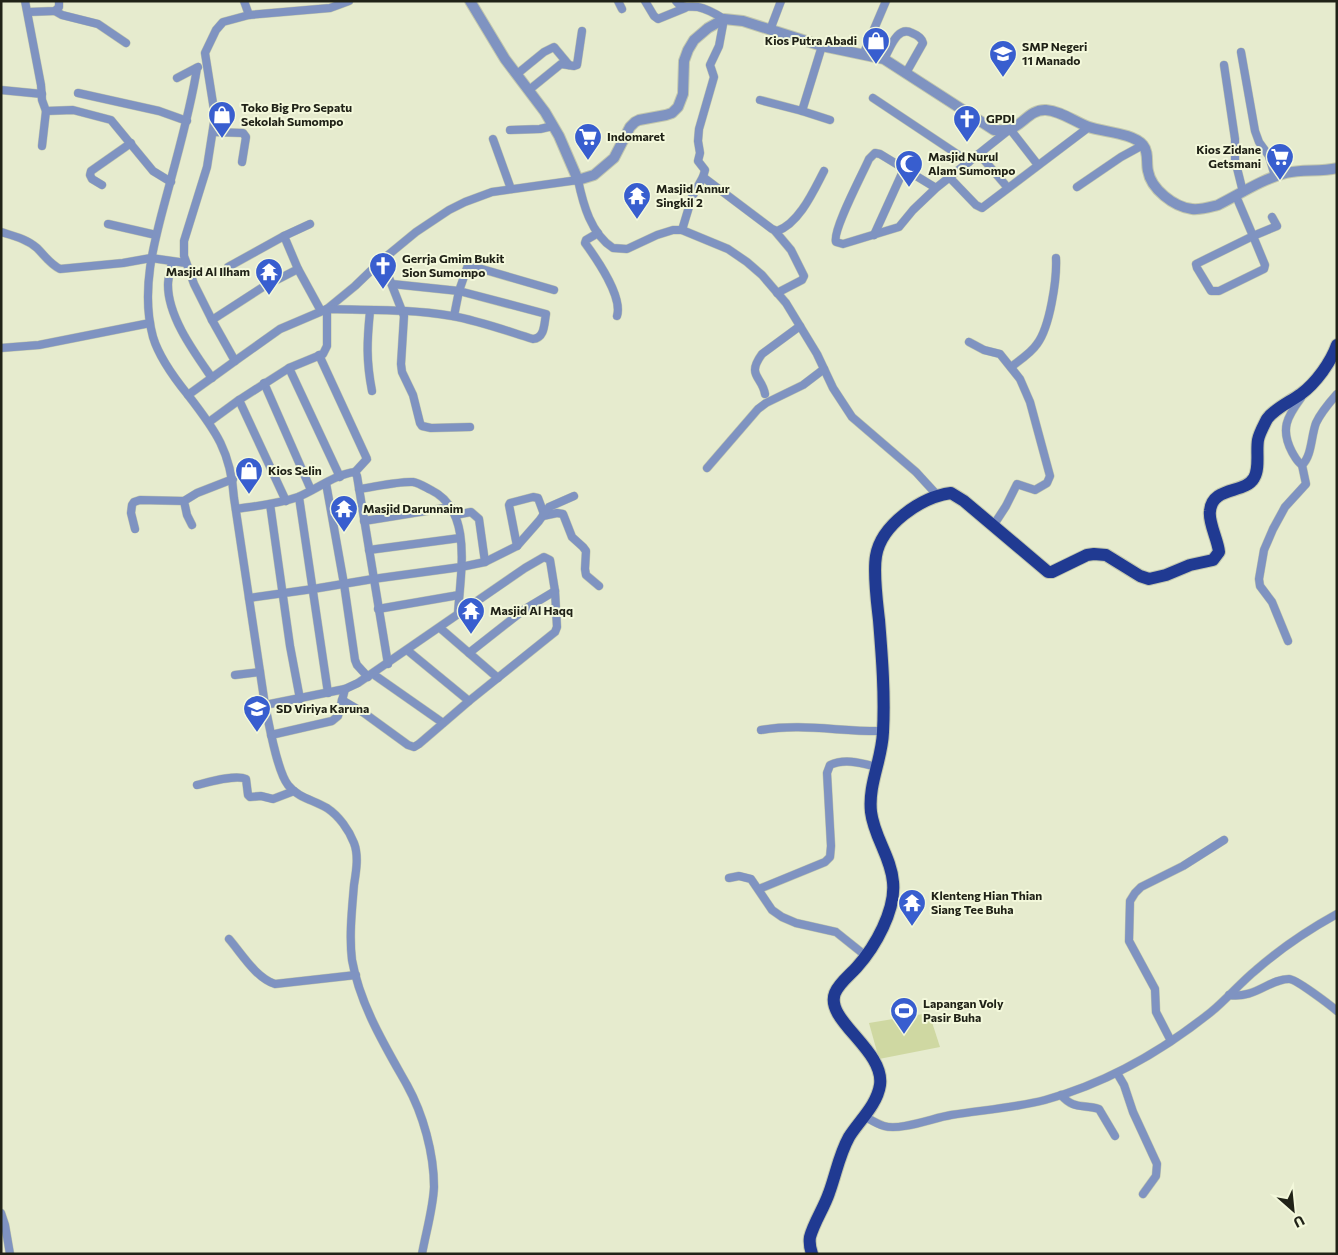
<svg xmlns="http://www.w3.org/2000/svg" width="1338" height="1255" viewBox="0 0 1338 1255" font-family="Commissioner,sans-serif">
	<rect width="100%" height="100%" fill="#e6ebce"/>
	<polygon fill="#cfd8a2" points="929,1013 940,1047 879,1059 869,1023"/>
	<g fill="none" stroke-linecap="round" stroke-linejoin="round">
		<defs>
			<g id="minor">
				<polyline points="25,1 41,85 42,100 46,111 73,110 111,120 153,171 171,182"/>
				<polyline points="244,1 249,15"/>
				<path d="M349,1L330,8L249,15L223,22L216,30L205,53L215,116L207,167L184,241V256L194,284L212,320L235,361L280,329L327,309L355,286L382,260L416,232L449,210L465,202L492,192L578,180C583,204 591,234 613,248L627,249L657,235L673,230H682L728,249L747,262L762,275L786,303L817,354L833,388L852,417L916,472L938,496"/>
				<polyline points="618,1 622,9"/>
				<polyline points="645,1 654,16 658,19 685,8"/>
				<path d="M676,1C682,9 689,6 698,7C708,9 716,14 724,19L719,46L710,65L714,77L699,129L698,141L700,153L698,161L705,170L703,177"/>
				<polyline points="55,11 62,15 98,24 126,43"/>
				<polyline points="28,12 55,11 59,7 59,1"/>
				<polyline points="770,30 781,1"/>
				<polyline points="1241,52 1255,131 1259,142 1269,156 1275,176"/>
				<polyline points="863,55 886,1"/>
				<path d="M884,59C890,49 897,25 912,33C917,35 922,38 923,43L906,73"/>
				<polyline points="1224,65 1235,139 1235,160 1243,192"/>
				<polyline points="517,74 544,52 554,47 569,65"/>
				<polyline points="177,78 198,67"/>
				<polyline points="1,90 42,94"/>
				<polyline points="529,90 561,64 574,66 577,65 582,31"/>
				<polyline points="78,93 159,111 187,121"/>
				<polyline points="873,98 969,162"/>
				<polyline points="760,100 802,111 822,46"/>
				<polyline points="802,111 830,120"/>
				<polyline points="510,130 540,129 553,126"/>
				<polyline points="213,132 243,133 246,137 242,162"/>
				<polyline points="493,139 511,189"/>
				<polyline points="42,146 46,111"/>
				<polyline points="979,154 1008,188"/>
				<polyline points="950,178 976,205 982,208 1089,127"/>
				<polyline points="102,185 92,179 90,175 91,171 131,143"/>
				<polyline points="1077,187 1121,157 1143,145"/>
				<path d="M936,188L880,154L875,153L869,159C863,173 832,231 836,242L843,244L899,227L913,210L936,188L1010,129L1038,165"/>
				<polyline points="1236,196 1253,236 1196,264 1197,268 1211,291 1219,291 1264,269 1265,265 1253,236 1277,226 1272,217"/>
				<polyline points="108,224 156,235"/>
				<path d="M682,230L692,197L703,177L772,229L777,231C799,224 814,190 824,171"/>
				<polyline points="775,231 791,250 804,276 802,280 777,293"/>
				<path d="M1,232C14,236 27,239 37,248C45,256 50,264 60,269L123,263L151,258L186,263"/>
				<path d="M598,233L586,240L585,243C596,258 623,297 617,316"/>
				<polyline points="874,235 904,169"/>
				<polyline points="284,236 298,269"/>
				<polyline points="382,260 404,316 401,364 402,372 413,395 420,423 422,426 431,428 470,427"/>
				<path d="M172,262C171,269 168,277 168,285C168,317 194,352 212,378"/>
				<polyline points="228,267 284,236 310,224"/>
				<path d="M370,311C367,341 366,360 372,391"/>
				<polyline points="454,316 459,291 468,265 554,290"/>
				<polyline points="212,320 263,287 298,269 321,311"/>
				<polyline points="969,342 984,350 1000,354 1020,379 1030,402 1050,476 1047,483 1035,490 1017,484 1006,506 993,526"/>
				<polyline points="1,348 39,345 150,323"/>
				<polyline points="319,355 367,459 355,472"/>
				<path d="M235,361L188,395C216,431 231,452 234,498L265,705C269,724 277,771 288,785C298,798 314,800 327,808C339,816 349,830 354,843C359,856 356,872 354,885C352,909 349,936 352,960C360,1005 385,1046 407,1085C423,1114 434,1153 434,1187C433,1209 426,1232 422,1254"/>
				<path d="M1011,367C1020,360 1031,353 1037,344C1050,327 1057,279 1056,258"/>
				<polyline points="289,368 340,477"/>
				<polyline points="264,383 311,490"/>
				<path d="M765,394C762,376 746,376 762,354L800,326"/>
				<path d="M188,395C175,379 159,357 153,337C139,286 157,232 170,183C180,145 191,107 197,68"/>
				<path d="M1301,398C1287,417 1280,429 1292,452C1295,457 1297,462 1302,465C1312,456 1311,436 1316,423C1321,412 1329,403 1337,394"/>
				<polyline points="209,422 239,400"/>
				<polyline points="707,468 758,409 766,403 803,385 824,369"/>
				<polyline points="326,483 344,584 355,660 357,665 368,677"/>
				<path d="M359,489C374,487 399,481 413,482C419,483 425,487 431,490C474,511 460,574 458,614"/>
				<polyline points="299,497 328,693"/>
				<path d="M286,501L239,400L289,368L323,354L327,346V309C369,310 411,309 452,316C480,321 507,331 533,339C545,338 544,324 546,314L459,291L392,284"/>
				<polyline points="270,504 290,646 300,699"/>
				<path d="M236,509C256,506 278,504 298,497C316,490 335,474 355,472L357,476L388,664"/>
				<polyline points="455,515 471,512 479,519 485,562"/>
				<polyline points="543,516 557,513 563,514 572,537 583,547 586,551 585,569 586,575 599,586"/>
				<polyline points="364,521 451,507"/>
				<polyline points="192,525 187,515 184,501 197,493 233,479"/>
				<polyline points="135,529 131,513 132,505 134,502 140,500 184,501"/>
				<polyline points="517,546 509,505 510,503 533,497 538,498 544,514"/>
				<polyline points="369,550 460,538"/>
				<polyline points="249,598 313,589 373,579 461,567 485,562 517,546 539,521 549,507 574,496"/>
				<polyline points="378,609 459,595"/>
				<polyline points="440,628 498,678"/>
				<polyline points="1288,641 1272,602 1260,586 1259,579 1264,550 1273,529 1285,507 1306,484 1302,465"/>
				<polyline points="407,650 469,701"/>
				<polyline points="469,653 525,609 555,591"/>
				<polyline points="373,674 443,723"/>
				<polyline points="235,675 260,672"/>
				<polyline points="265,705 345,689 358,683 525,568 544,557 550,560 555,591 557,627 555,632 469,701 419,744 414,747 408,745 364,713 342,700"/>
				<path d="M761,730C802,723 842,732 883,731"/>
				<polyline points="271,735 332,721 338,716 345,689"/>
				<path d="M197,785C209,782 236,774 246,779L248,795L250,797L261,796L273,799L294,791"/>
				<polyline points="729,878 739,876 751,879 772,910 782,917 796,923 836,932 866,956"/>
				<path d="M759,889L825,862L830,857L831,846L827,773L830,765C845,758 861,763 877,767"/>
				<path d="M229,939C242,954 256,978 275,984L356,975"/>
				<path d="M1229,995C1255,999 1269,979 1289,979C1296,979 1330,1005 1337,1011"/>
				<polyline points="1171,1041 1156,1012 1155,989 1129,941 1130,901 1135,893 1141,887 1183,866 1224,840"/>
				<polyline points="1117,1073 1124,1085 1133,1112 1157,1164 1156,1176 1143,1194"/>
				<path d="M1061,1095C1074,1110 1083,1104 1099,1109L1115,1136"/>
				<path d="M864,1116C871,1120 877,1124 884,1126C900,1131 933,1118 951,1115C982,1110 1014,1108 1045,1100C1107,1083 1161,1052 1211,1012C1227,999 1240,983 1256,970C1280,949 1308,930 1337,914"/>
				<polyline points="1,1213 5,1225 10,1254"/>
			</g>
			<path id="tertiary" d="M470,1L505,59L545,112L559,136L578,180L594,175L614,158L630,127L635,122L639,120L666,115L672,113L678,107L683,94L684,61L688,50L694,40L708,28L724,19L743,21L822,46L884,59L994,130C999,130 1005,131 1010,129C1023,125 1030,109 1046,110C1061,111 1075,122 1089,127C1103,132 1133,133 1143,145C1149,152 1146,163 1148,171C1151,189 1174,207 1192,209C1201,210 1210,207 1218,205C1240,194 1262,179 1286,173C1303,169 1320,172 1337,168"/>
			<path id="trunk" d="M812,1254C810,1248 809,1243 810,1237C814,1222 824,1208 829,1193C836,1174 839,1155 849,1137C859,1121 877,1105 880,1085C885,1050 824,1020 835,993C839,983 850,975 857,967C875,947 896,910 893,882C891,857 874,837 871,812C868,784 882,760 883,732C885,695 882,657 879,620C877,602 873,574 876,556C881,525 921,497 951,493L964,501L1048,572H1052L1087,555L1094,554L1106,555L1140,576L1149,579L1166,575L1190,565L1213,560L1219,552C1218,540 1208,522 1210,511C1212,486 1245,494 1254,478C1260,468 1256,452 1258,440C1259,434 1264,425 1267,419C1275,408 1290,402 1301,394C1316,383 1331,362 1337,345"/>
		</defs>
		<use href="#minor" stroke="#c2c7ad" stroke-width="9"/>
		<use href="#tertiary" stroke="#c2c7ad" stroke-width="12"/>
		<use href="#trunk" stroke="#c2c7ad" stroke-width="14"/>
		<use href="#minor" stroke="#7f93c1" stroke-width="8"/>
		<use href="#tertiary" stroke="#7f93c1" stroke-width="10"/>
		<use href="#trunk" stroke="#203a92" stroke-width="12"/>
	</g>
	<defs>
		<symbol id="shop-pin" viewBox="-11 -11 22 30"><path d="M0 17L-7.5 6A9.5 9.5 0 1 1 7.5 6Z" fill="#385ecf" stroke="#f3f8db"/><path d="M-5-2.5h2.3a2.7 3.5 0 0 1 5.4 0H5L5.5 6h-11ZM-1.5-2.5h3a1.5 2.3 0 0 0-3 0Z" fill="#fff"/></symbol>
		<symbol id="school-pin" viewBox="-11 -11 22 30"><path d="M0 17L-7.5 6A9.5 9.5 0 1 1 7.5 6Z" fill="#385ecf" stroke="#f3f8db"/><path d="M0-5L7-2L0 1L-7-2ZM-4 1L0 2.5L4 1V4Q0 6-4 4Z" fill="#fff"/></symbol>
		<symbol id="church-pin" viewBox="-11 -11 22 30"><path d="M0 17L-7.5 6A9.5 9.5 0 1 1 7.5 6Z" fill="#385ecf" stroke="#f3f8db"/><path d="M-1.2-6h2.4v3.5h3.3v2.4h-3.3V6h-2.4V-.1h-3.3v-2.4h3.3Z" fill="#fff"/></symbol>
		<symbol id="supermarket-pin" viewBox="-11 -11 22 30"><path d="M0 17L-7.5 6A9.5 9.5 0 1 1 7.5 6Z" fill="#385ecf" stroke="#f3f8db"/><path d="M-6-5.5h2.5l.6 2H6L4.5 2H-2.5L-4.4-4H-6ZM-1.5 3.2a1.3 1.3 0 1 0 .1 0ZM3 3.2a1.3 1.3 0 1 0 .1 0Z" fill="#fff"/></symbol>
		<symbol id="mosque-pin" viewBox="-11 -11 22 30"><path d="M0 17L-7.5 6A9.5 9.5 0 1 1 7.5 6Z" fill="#385ecf" stroke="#f3f8db"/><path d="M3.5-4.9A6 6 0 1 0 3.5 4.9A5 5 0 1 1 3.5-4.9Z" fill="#fff"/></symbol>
		<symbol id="temple-pin" viewBox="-11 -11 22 30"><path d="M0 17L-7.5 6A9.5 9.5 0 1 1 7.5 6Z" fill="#385ecf" stroke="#f3f8db"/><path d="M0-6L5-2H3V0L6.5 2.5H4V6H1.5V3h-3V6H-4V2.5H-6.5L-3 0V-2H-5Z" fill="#fff"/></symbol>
		<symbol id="stadium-pin" viewBox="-11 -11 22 30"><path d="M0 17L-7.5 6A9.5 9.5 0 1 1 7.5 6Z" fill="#385ecf" stroke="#f3f8db"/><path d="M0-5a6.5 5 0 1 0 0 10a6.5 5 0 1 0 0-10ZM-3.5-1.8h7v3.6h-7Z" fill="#fff"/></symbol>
	</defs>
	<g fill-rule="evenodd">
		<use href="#shop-pin" x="860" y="25" width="32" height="43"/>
		<use href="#school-pin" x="987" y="38" width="32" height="43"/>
		<use href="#shop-pin" x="206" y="99" width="32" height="43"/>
		<use href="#church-pin" x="951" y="103" width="32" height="43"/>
		<use href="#supermarket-pin" x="572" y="121" width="32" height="43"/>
		<use href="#supermarket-pin" x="1264" y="141" width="32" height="43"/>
		<use href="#mosque-pin" x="893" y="148" width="32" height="43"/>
		<use href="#temple-pin" x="621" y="180" width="32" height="43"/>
		<use href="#church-pin" x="367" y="250" width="32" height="43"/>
		<use href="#temple-pin" x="253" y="256" width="32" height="43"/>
		<use href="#shop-pin" x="233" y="455" width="32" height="43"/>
		<use href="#temple-pin" x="328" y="493" width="32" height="43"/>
		<use href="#temple-pin" x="455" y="595" width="32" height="43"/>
		<use href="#school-pin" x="241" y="693" width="32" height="43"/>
		<use href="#temple-pin" x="896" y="887" width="32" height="43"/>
		<use href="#stadium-pin" x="888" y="995" width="32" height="43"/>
	</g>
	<g text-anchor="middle" stroke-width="4" stroke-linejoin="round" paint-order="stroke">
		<g font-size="12" font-weight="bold" fill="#202217" stroke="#f3f8db" text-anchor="start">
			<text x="857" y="45" text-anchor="end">Kios Putra Abadi</text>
			<text x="1022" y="51">SMP Negeri<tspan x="1022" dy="14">11 Manado</tspan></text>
			<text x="241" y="112">Toko Big Pro Sepatu<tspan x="241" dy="14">Sekolah Sumompo</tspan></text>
			<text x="986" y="123">GPDI</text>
			<text x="607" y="141">Indomaret</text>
			<text x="1261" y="154" text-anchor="end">Kios Zidane<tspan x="1261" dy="14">Getsmani</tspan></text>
			<text x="928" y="161">Masjid Nurul<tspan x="928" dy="14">Alam Sumompo</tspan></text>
			<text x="656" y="193">Masjid Annur<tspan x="656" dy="14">Singkil 2</tspan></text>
			<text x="402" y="263">Gerrja Gmim Bukit<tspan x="402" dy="14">Sion Sumompo</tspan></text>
			<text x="250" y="276" text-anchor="end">Masjid Al Ilham</text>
			<text x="268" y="475">Kios Selin</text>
			<text x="363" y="513">Masjid Darunnaim</text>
			<text x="490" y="615">Masjid Al Haqq</text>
			<text x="276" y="713">SD Viriya Karuna</text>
			<text x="931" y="900">Klenteng Hian Thian<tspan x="931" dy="14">Siang Tee Buha</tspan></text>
			<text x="923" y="1008">Lapangan Voly<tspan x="923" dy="14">Pasir Buha</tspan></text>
		</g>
	</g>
	<rect width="1338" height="1255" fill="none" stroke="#202217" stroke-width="5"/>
	<g transform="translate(1293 1210) rotate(153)" stroke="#f3f8db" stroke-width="4" paint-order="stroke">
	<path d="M0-4L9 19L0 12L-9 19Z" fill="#202217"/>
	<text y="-8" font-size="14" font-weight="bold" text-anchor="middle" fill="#202217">U</text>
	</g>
</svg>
